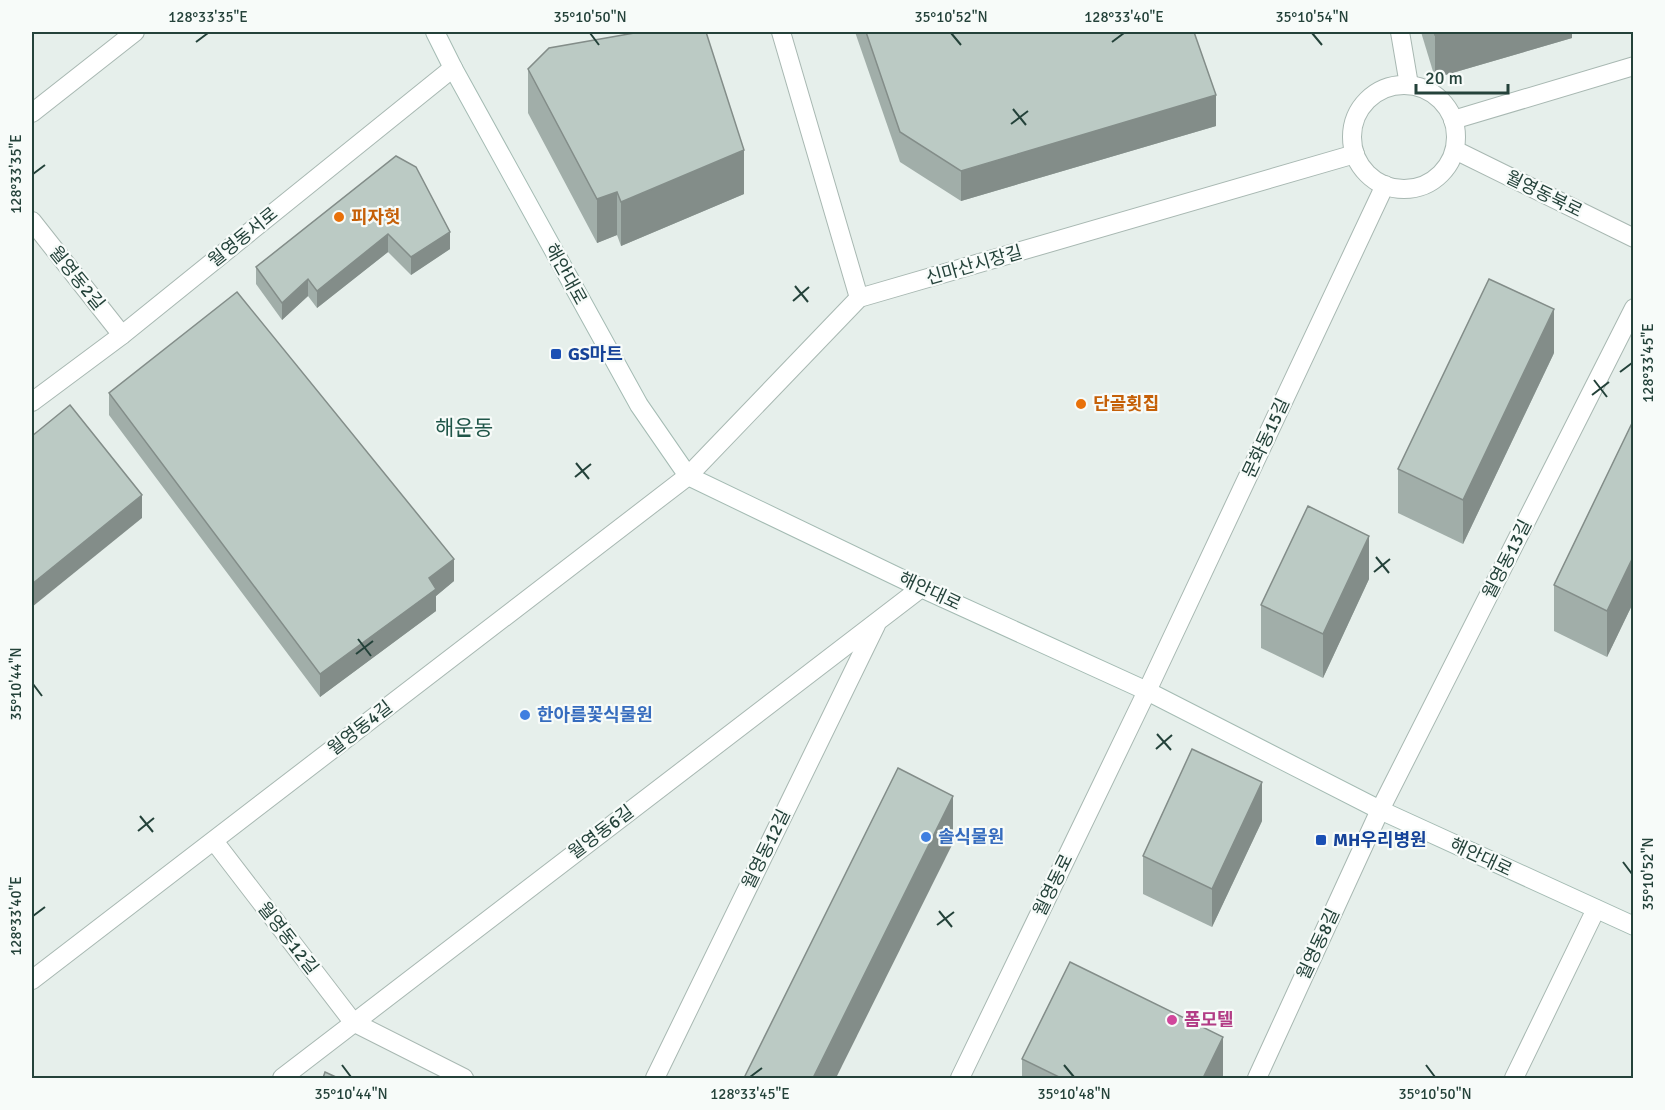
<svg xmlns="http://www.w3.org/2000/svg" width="1665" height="1110" viewBox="0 0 1665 1110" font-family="Signika,'Noto Sans KR',sans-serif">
	<rect width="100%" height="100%" fill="#e6efeb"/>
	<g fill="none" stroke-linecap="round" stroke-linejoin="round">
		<defs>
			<polyline id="lane" points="1514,1078 1596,909"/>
			<g id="street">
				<polyline points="781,32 859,298"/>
				<polyline points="1400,32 1409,85"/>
				<circle cx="1404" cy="137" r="52"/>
				<polyline points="32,113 135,32"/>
				<polyline points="1453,120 1634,66"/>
				<polyline points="1455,150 1634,238"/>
				<polyline points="32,221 122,335"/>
				<polyline points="32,402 122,335 453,68"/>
				<polyline points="214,841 353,1022 464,1078"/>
				<polyline points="32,980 688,476 859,298 1355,154"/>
				<polyline points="282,1078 921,588"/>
				<polyline points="655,1078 876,625"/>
				<polyline points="960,1078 1147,691 1385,185"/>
				<polyline points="1257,1078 1380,810 1634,308"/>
			</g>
			<polyline id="secondary" points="435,32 453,68 639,405 688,476 921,588 1147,691 1380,810 1634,926"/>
		</defs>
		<use href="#lane" stroke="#a8b8b2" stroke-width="20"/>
		<use href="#street" stroke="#a8b8b2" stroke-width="20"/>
		<use href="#secondary" stroke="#a4bbb3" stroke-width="20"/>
		<use href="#lane" stroke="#fff" stroke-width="18"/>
		<use href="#street" stroke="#fff" stroke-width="18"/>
		<use href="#secondary" stroke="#fff" stroke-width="18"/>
	</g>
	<g fill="#a1aea9">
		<polygon points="855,32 1194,32 1216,126 961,201 900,162"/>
		<polygon points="1421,32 1572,32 1572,38 1435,78"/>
		<polygon points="528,69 744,194 621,246 617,235 597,243 528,113"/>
		<polygon points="396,156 450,249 411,275 388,252 317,308 308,296 282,320 256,284 256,267"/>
		<polygon points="1554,353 1463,544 1398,513 1398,469"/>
		<polygon points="109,393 454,581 436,596 436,611 320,697 109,415"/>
		<polygon points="1634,419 1634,601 1607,657 1554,631 1554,585"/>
		<polygon points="1369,579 1323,678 1261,648 1261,605"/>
		<polygon points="1262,821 1212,927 1143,894 1143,856"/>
		<polygon points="1022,1059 1223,1078 1022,1078"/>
	</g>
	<g fill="#838d89">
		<polygon points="1446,32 1572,32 1572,38 1435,78 1435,35"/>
		<polygon points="1216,95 1216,126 961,201 961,171"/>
		<polygon points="744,150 744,194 621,246 621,202"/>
		<polygon points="617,192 617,235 597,243 597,199"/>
		<polygon points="450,232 450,249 411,275 411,257"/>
		<polygon points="388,234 388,252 317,308 317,291"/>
		<polygon points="308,279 308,296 282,320 282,303"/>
		<polygon points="1554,309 1554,353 1463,544 1463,500"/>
		<polygon points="142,495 142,518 32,607 32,584"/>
		<polygon points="1369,536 1369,579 1323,678 1323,634"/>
		<polygon points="1634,555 1634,601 1607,657 1607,611"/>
		<polygon points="454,559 454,581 436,596 436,611 320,697 320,674 429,578"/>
		<polygon points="1262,782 1262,821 1212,927 1212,889"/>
		<polygon points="953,796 953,843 836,1078 813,1078"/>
		<polygon points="1223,1037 1223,1078 1203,1078"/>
	</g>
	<g fill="#bbcac4" stroke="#838d89" stroke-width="1.5">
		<polygon points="640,32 706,32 744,150 621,202 617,192 597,199 528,69 549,48"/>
		<polygon points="866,32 1194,32 1216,95 961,171 900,132"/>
		<polygon points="1434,32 1446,32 1435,35"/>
		<polygon points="396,156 416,167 450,232 411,257 388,234 317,291 308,279 282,303 256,267"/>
		<polygon points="1489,279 1554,309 1463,500 1398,469"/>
		<polygon points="237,292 454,559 429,578 436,589 320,674 109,393"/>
		<polygon points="70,405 142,495 32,584 32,436"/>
		<polygon points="1634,419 1634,555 1607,611 1554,585"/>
		<polygon points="1308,506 1369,536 1323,634 1261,605"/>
		<polygon points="1192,749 1262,782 1212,889 1143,856"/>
		<polygon points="898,768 953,796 813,1078 744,1078"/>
		<polygon points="1070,962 1223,1037 1203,1078 1061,1078 1022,1059"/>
		<polygon points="325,1072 338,1078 323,1078"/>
	</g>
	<path fill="none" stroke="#24423a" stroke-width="2" d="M590,33L599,45M951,33L961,45M1312,33L1322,45M196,42L208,33M1112,42L1124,33M1013,109L1026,125M1011,124L1028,111M33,174L45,165M795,286L808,302M793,301L809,287M1620,372L1632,363M1594,380L1607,397M1592,395L1609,382M576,463L589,479M575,477L591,464M1376,557L1389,573M1374,572L1390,559M358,639L371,656M356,654L373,641M33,684L42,696M1157,734L1171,750M1156,749L1172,735M140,816L153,832M138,831L154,818M1623,862L1632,874M939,911L952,927M33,916L45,907M937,925L954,912M342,1065L351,1077M1064,1065L1074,1077M1426,1065L1435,1077M750,1077L762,1068"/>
	<g fill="#e8710a" stroke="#f7fbf9" stroke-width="2">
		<circle cx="339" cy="217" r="6"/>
		<circle cx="1081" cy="404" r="6"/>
	</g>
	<g fill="#1a4fb4" stroke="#f7fbf9" stroke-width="2">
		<rect x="550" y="348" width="12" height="12" rx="3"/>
		<rect x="1315" y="834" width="12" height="12" rx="3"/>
	</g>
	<g fill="#3f7fe0" stroke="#f7fbf9" stroke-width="2">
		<circle cx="525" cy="715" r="6"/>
		<circle cx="926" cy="837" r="6"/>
	</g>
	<circle fill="#d1479c" stroke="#f7fbf9" stroke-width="2" cx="1172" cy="1020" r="6"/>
	<g text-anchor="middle" stroke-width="4.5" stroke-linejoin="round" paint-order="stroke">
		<g font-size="18" fill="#24423a" stroke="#f7fbf9">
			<text transform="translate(1544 194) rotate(26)" y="6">월영동북로</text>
			<text transform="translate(243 237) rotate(-39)" y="6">월영동서로</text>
			<text transform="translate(974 265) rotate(-16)" y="6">신마산시장길</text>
			<text transform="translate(566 274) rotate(61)" y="6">해안대로</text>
			<text transform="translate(77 278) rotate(51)" y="6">월영동2길</text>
			<text transform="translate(1266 438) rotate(-65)" y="6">문화동15길</text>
			<text transform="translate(1507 559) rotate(-63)" y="6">월영동13길</text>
			<text transform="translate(930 591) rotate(25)" y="6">해안대로</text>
			<text transform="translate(360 728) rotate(-38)" y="6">월영동4길</text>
			<text transform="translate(601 832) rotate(-37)" y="6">월영동6길</text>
			<text transform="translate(766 849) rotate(-64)" y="6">월영동12길</text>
			<text transform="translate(1481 857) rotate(25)" y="6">해안대로</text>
			<text transform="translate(1053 885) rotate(-64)" y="6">월영동로</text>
			<text transform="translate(288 938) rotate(52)" y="6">월영동12길</text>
			<text transform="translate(1318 944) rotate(-65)" y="6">월영동8길</text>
		</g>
		<g font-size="18" font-weight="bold" fill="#c56008" stroke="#f7fbf9" text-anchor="start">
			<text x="351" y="223">피자헛</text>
			<text x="1093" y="410">단골횟집</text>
		</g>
		<g font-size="18" font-weight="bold" fill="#164399" stroke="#f7fbf9" text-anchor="start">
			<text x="568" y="360">GS마트</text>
			<text x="1333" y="846">MH우리병원</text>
		</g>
		<g font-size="18" font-weight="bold" fill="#366cbe" stroke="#f7fbf9" text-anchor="start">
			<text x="537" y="721">한아름꽃식물원</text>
			<text x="938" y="843">솔식물원</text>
		</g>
		<g font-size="18" font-weight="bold" fill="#b23c85" stroke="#f7fbf9" text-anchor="start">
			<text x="1184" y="1026">폼모텔</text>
		</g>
		<g font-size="21" fill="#1f5548" stroke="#f7fbf9">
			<text x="464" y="435">해운동</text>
		</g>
	</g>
	<rect width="1665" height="1110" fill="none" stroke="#f7fbf9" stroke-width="66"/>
	<path d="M1416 84v9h92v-9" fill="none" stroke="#24423a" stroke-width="3"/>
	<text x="1425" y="84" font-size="18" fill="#24423a" stroke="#f7fbf9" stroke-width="4.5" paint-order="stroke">20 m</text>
	<rect x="33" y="33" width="1599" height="1044" fill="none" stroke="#24423a" stroke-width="2"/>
	<g font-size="15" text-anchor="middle" fill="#24423a">
		<text x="208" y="22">128°33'35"E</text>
		<text x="590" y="22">35°10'50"N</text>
		<text x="951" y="22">35°10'52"N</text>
		<text x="1124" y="22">128°33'40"E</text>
		<text x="1312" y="22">35°10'54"N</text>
		<text transform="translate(16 174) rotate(-90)" y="5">128°33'35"E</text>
		<text transform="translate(1648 363) rotate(-90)" y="5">128°33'45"E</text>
		<text transform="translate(16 684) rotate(-90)" y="5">35°10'44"N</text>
		<text transform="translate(1648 874) rotate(-90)" y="5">35°10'52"N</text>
		<text transform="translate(16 916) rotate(-90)" y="5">128°33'40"E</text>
		<text x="351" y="1099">35°10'44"N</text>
		<text x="750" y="1099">128°33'45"E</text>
		<text x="1074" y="1099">35°10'48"N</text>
		<text x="1435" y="1099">35°10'50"N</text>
	</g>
</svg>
